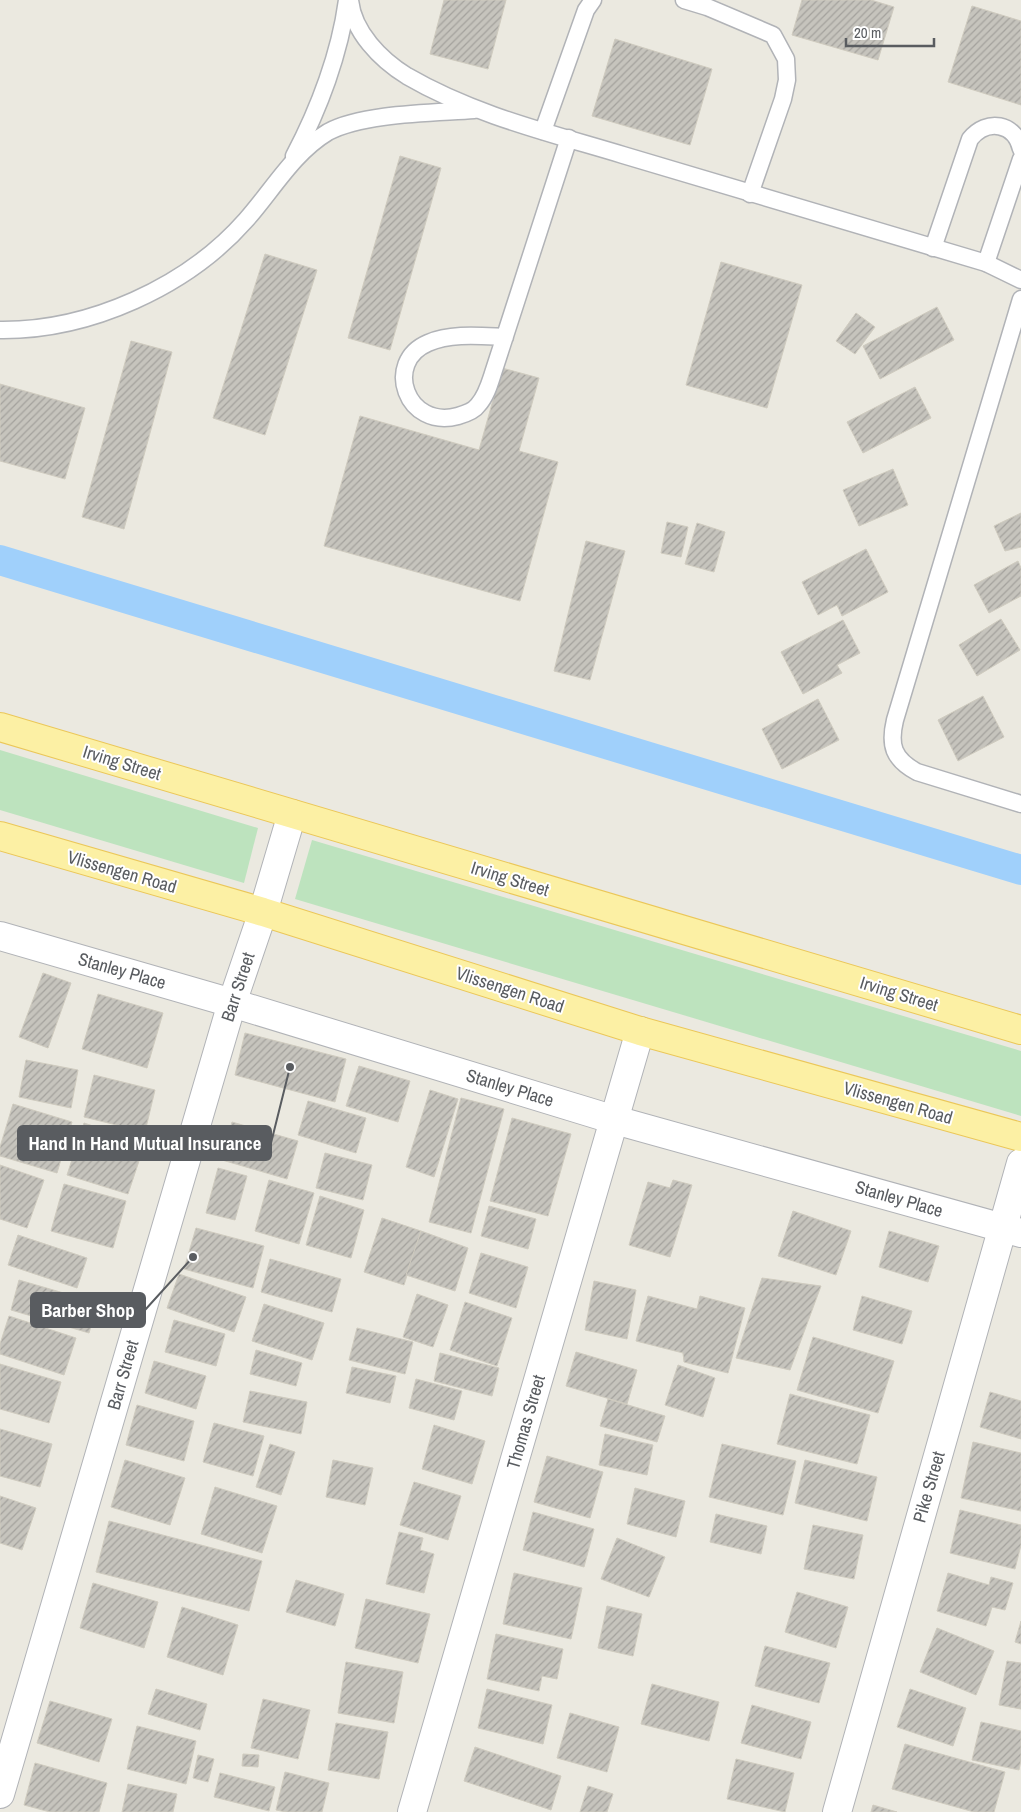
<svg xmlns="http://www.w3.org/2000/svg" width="1021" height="1812" viewBox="0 0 1021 1812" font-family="'Archivo Narrow',sans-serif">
	<defs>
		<pattern id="building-hatch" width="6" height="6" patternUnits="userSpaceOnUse" patternTransform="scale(1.25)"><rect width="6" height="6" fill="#c6c4bd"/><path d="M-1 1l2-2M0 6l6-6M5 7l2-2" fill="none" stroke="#a4a29d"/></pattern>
	</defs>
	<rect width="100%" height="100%" fill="#ebe9e0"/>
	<g fill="#bde3be">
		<polygon points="0,750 258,828 244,883 0,810"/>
		<polygon points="312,840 1021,1051 1021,1116 295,899"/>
	</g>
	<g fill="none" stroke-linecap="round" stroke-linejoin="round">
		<polyline stroke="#a0d0fb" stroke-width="30" points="0,560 1021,870"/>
	</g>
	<g fill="url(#building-hatch)" stroke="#cfcbbf">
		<polygon points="444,0 506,0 488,69 430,54"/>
		<polygon points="802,0 871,0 894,7 878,60 792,35"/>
		<polygon points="972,6 1021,21 1021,105 948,82"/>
		<polygon points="615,39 712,69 690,145 592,116"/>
		<polygon points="400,156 441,168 390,350 348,338"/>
		<polygon points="265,254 317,270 265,435 213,418"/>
		<polygon points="721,262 802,285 767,408 686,385"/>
		<polygon points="937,307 954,340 880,379 863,346"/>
		<polygon points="856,313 875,327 855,354 836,341"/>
		<polygon points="131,341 172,352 124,529 82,517"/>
		<polygon points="502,368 539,378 519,451 558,462 520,601 324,546 360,416 479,450"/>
		<polygon points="0,384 85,408 65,479 0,461"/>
		<polygon points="915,387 931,418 863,453 847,422"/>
		<polygon points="893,469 908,505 859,526 843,490"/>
		<polygon points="1021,513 1021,547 1005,551 994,526"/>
		<polygon points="667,522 688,527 681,557 661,553"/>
		<polygon points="697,523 725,532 714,572 685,564"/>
		<polygon points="586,541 625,551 590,680 554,671"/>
		<polygon points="866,549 888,592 842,616 837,605 818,615 802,582"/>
		<polygon points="1018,561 1021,568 1021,596 989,613 974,585"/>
		<polygon points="1001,619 1020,650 977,676 959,645"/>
		<polygon points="843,620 860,653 837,665 842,673 803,694 781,652"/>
		<polygon points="983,696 1004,737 958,761 938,720"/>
		<polygon points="818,699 839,740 782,769 762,729"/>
		<polygon points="43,973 71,983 48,1048 19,1037"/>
		<polygon points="98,994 163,1013 147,1068 82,1049"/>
		<polygon points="245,1033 346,1059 335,1102 235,1075"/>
		<polygon points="26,1060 78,1070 71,1108 19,1097"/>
		<polygon points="359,1066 410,1081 398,1122 346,1106"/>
		<polygon points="94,1075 155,1090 145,1132 84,1117"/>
		<polygon points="430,1090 458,1099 434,1177 406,1167"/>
		<polygon points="461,1098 504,1109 471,1233 429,1222"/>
		<polygon points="308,1101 366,1118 356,1153 298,1135"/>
		<polygon points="13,1104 72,1122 57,1173 0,1156 0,1147"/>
		<polygon points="512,1118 571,1134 548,1216 490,1201"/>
		<polygon points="232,1122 298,1141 287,1179 222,1160"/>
		<polygon points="84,1123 145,1143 128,1194 67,1175"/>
		<polygon points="325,1153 372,1165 363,1200 316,1188"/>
		<polygon points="0,1165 44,1180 27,1228 0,1219"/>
		<polygon points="218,1168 247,1176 235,1220 206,1213"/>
		<polygon points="269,1180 314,1193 299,1244 255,1231"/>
		<polygon points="673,1180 692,1185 670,1257 629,1245 648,1182 670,1188"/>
		<polygon points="64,1184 126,1201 113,1248 51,1231"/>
		<polygon points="320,1196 364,1210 351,1258 306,1245"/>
		<polygon points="489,1206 536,1219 528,1249 481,1236"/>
		<polygon points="793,1211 851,1231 836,1275 778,1256"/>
		<polygon points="382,1218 421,1231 404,1285 364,1272"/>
		<polygon points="196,1228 264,1246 253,1288 184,1269"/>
		<polygon points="421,1231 468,1248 455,1291 406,1275"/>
		<polygon points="889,1231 939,1246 928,1282 879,1267"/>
		<polygon points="18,1235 87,1258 77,1288 8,1265"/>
		<polygon points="481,1253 528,1267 516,1308 469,1293"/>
		<polygon points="270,1259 341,1279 332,1312 261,1292"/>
		<polygon points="179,1274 246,1297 234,1332 167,1308"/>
		<polygon points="762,1278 821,1286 790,1370 736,1358"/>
		<polygon points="19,1280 98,1303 89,1333 11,1310"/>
		<polygon points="594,1281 636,1290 627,1339 585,1330"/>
		<polygon points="417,1294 448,1305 433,1347 403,1337"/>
		<polygon points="648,1296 697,1309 700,1296 745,1308 728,1373 684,1362 683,1353 636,1341"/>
		<polygon points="862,1296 912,1311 902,1344 853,1330"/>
		<polygon points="465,1302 512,1318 497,1366 450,1350"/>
		<polygon points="264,1304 324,1323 312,1360 252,1341"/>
		<polygon points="9,1316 76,1338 64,1375 0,1354 0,1344"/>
		<polygon points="174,1320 225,1334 216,1366 165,1352"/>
		<polygon points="357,1328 413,1342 405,1374 349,1360"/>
		<polygon points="813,1337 894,1361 878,1413 797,1390"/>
		<polygon points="256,1350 302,1363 296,1386 250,1374"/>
		<polygon points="576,1352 637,1370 627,1404 566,1386"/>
		<polygon points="440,1353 499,1368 492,1396 434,1381"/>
		<polygon points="154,1361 206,1376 196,1409 145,1393"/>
		<polygon points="0,1364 61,1382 49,1423 0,1409"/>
		<polygon points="678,1365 715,1378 703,1417 665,1405"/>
		<polygon points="352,1367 396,1376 390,1403 346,1393"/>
		<polygon points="416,1379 462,1391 454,1420 409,1408"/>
		<polygon points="250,1391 307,1402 301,1434 243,1422"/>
		<polygon points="990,1392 1021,1401 1021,1439 980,1427"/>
		<polygon points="790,1394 870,1415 857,1464 777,1444"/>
		<polygon points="608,1399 665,1416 657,1442 600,1426"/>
		<polygon points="137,1405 194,1421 184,1461 126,1445"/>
		<polygon points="214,1423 264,1436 253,1476 203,1462"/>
		<polygon points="434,1425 485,1441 472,1484 422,1469"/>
		<polygon points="0,1429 52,1444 40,1487 0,1476"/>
		<polygon points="605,1434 653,1445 647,1475 599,1465"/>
		<polygon points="973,1442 1021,1453 1021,1511 961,1498"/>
		<polygon points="270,1444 295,1452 281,1495 256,1487"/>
		<polygon points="722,1444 796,1461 783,1515 709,1497"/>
		<polygon points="547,1456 603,1472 590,1518 534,1502"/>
		<polygon points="125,1460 185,1478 170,1525 111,1507"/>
		<polygon points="333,1460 373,1468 365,1505 326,1497"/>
		<polygon points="805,1460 877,1477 867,1521 795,1503"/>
		<polygon points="414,1482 461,1496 448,1540 400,1525"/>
		<polygon points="215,1487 277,1506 262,1553 201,1534"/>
		<polygon points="635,1488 685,1501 676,1537 627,1524"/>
		<polygon points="0,1496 36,1508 22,1550 0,1543"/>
		<polygon points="960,1510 1021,1525 1021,1545 1015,1569 950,1553"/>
		<polygon points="533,1512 594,1529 584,1567 523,1550"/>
		<polygon points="716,1514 767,1526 761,1554 710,1542"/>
		<polygon points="109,1521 262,1561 249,1611 96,1572"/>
		<polygon points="813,1525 863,1535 854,1579 804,1569"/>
		<polygon points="399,1532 423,1538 420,1550 434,1554 424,1593 386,1584"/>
		<polygon points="617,1538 665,1557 649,1597 601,1579"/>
		<polygon points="514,1573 582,1588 571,1639 503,1624"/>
		<polygon points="948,1573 989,1585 991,1577 1013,1583 1005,1610 992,1607 986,1626 937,1611"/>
		<polygon points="296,1580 344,1594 335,1626 286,1612"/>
		<polygon points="93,1583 158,1602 144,1648 80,1628"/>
		<polygon points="797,1592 848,1607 836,1648 785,1632"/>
		<polygon points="366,1599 430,1614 418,1663 355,1648"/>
		<polygon points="607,1606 642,1614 633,1656 598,1648"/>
		<polygon points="182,1607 238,1625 223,1675 167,1657"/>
		<polygon points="1021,1621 1021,1644 1015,1642"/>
		<polygon points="937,1628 994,1651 976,1695 920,1672"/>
		<polygon points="496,1634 563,1649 557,1679 542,1676 539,1691 487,1679"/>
		<polygon points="765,1646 830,1663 819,1703 755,1686"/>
		<polygon points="1007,1661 1021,1663 1021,1709 999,1705"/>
		<polygon points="346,1662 403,1672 394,1723 338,1713"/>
		<polygon points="652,1684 719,1702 709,1741 641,1724"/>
		<polygon points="156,1689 207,1704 200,1730 148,1714"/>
		<polygon points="487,1689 552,1705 543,1744 478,1728"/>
		<polygon points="910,1689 966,1708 953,1746 897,1727"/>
		<polygon points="263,1699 310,1710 298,1759 251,1748"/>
		<polygon points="50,1701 112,1719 99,1762 37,1743"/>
		<polygon points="752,1705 811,1722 801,1759 741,1743"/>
		<polygon points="570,1713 619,1727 607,1772 557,1758"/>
		<polygon points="981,1722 1021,1731 1021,1760 1019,1770 972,1760"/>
		<polygon points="336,1723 388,1732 379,1779 328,1770"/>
		<polygon points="137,1726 196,1741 186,1784 127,1769"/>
		<polygon points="905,1744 1005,1772 994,1812 974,1812 892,1789"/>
		<polygon points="475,1747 561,1776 551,1810 464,1781"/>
		<polygon points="243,1754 259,1755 258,1767 242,1766"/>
		<polygon points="198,1755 214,1759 208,1782 193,1778"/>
		<polygon points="736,1759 794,1773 785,1812 727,1799"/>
		<polygon points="35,1763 107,1783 99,1812 50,1812 24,1805"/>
		<polygon points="285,1772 329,1783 322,1812 286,1812 276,1810"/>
		<polygon points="220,1773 275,1787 269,1811 214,1797"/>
		<polygon points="128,1784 177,1794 173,1812 122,1812"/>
		<polygon points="588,1786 613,1794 607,1812 580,1812"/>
		<polygon points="873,1805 897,1812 871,1812"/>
	</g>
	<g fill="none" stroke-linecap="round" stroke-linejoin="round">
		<defs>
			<g id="service">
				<path d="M350,0C353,32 381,60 407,76C474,115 550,133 623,155C744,192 865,228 986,263L1021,280"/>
				<polyline points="684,0 707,7 773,35 786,59 787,80 783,99 750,194"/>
				<polyline points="543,131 586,10 593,0"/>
				<path d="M294,156C319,109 340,53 347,0"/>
				<path d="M933,248L970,139C987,118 1015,123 1021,149"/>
				<polyline points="986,263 1021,159"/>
				<path d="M1021,299L895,720C889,745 893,759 917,772L1021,804"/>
				<path d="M0,330C89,331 187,287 246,220C272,191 293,153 328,132C363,113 434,113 474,110"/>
				<path d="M505,337C480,336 451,333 428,343C383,362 406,430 458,416C465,414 474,411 478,405C487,395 490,382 494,370L569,138"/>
			</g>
			<g id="minor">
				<polyline points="0,936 232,1003 615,1120 1021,1233"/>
				<polyline points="0,1794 232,1003 263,912 292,814"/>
				<polyline points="412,1812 640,1031"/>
				<polyline points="837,1812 1021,1163"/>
			</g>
			<g id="primary">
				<polyline points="0,727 1021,1030"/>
				<polyline points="0,836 263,912 640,1031 1021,1137"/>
			</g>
		</defs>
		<use href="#service" stroke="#b1b3b7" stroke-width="19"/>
		<use href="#minor" stroke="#b1b3b7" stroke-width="30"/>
		<use href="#primary" stroke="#ebc759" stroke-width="30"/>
		<use href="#service" stroke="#fff" stroke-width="16"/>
		<use href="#minor" stroke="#fff" stroke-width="28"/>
		<use href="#primary" stroke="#fcf0a4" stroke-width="28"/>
	</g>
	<g text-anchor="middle" stroke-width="4" stroke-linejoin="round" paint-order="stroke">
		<g font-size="18" fill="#595c60" stroke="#fff">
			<text transform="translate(122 763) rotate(17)" y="6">Irving Street</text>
			<text transform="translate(122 872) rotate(16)" y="6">Vlissengen Road</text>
			<text transform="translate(510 879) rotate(17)" y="6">Irving Street</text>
			<text transform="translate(122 971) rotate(16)" y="6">Stanley Place</text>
			<text transform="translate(238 987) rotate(-72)" y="6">Barr Street</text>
			<text transform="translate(510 990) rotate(18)" y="6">Vlissengen Road</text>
			<text transform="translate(899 994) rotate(17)" y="6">Irving Street</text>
			<text transform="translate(510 1088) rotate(17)" y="6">Stanley Place</text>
			<text transform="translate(898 1103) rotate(16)" y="6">Vlissengen Road</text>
			<text transform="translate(899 1199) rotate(16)" y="6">Stanley Place</text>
			<text transform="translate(123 1375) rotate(-74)" y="6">Barr Street</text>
			<text transform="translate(526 1422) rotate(-74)" y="6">Thomas Street</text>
			<text transform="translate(929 1487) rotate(-74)" y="6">Pike Street</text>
		</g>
	</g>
	<path fill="none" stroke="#595c60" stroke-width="2" d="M290 1067L271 1143M193 1257L145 1310"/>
	<g fill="#595c60" stroke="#fff" stroke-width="2">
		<circle cx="290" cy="1067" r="5"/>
		<circle cx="193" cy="1257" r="5"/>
	</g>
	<g fill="#595c60" stroke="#595c60" stroke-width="2">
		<rect x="18" y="1126" width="253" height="34" rx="5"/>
		<rect x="31" y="1293" width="114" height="34" rx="5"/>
	</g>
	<g font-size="19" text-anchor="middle" font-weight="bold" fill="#fff">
		<text x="145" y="1150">Hand In Hand Mutual Insurance</text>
		<text x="88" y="1317">Barber Shop</text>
	</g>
	<path d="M846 38v8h88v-8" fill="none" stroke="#595c60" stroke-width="2.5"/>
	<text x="854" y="38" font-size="15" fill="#595c60" stroke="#ffffff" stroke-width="4" paint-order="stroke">20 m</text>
</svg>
